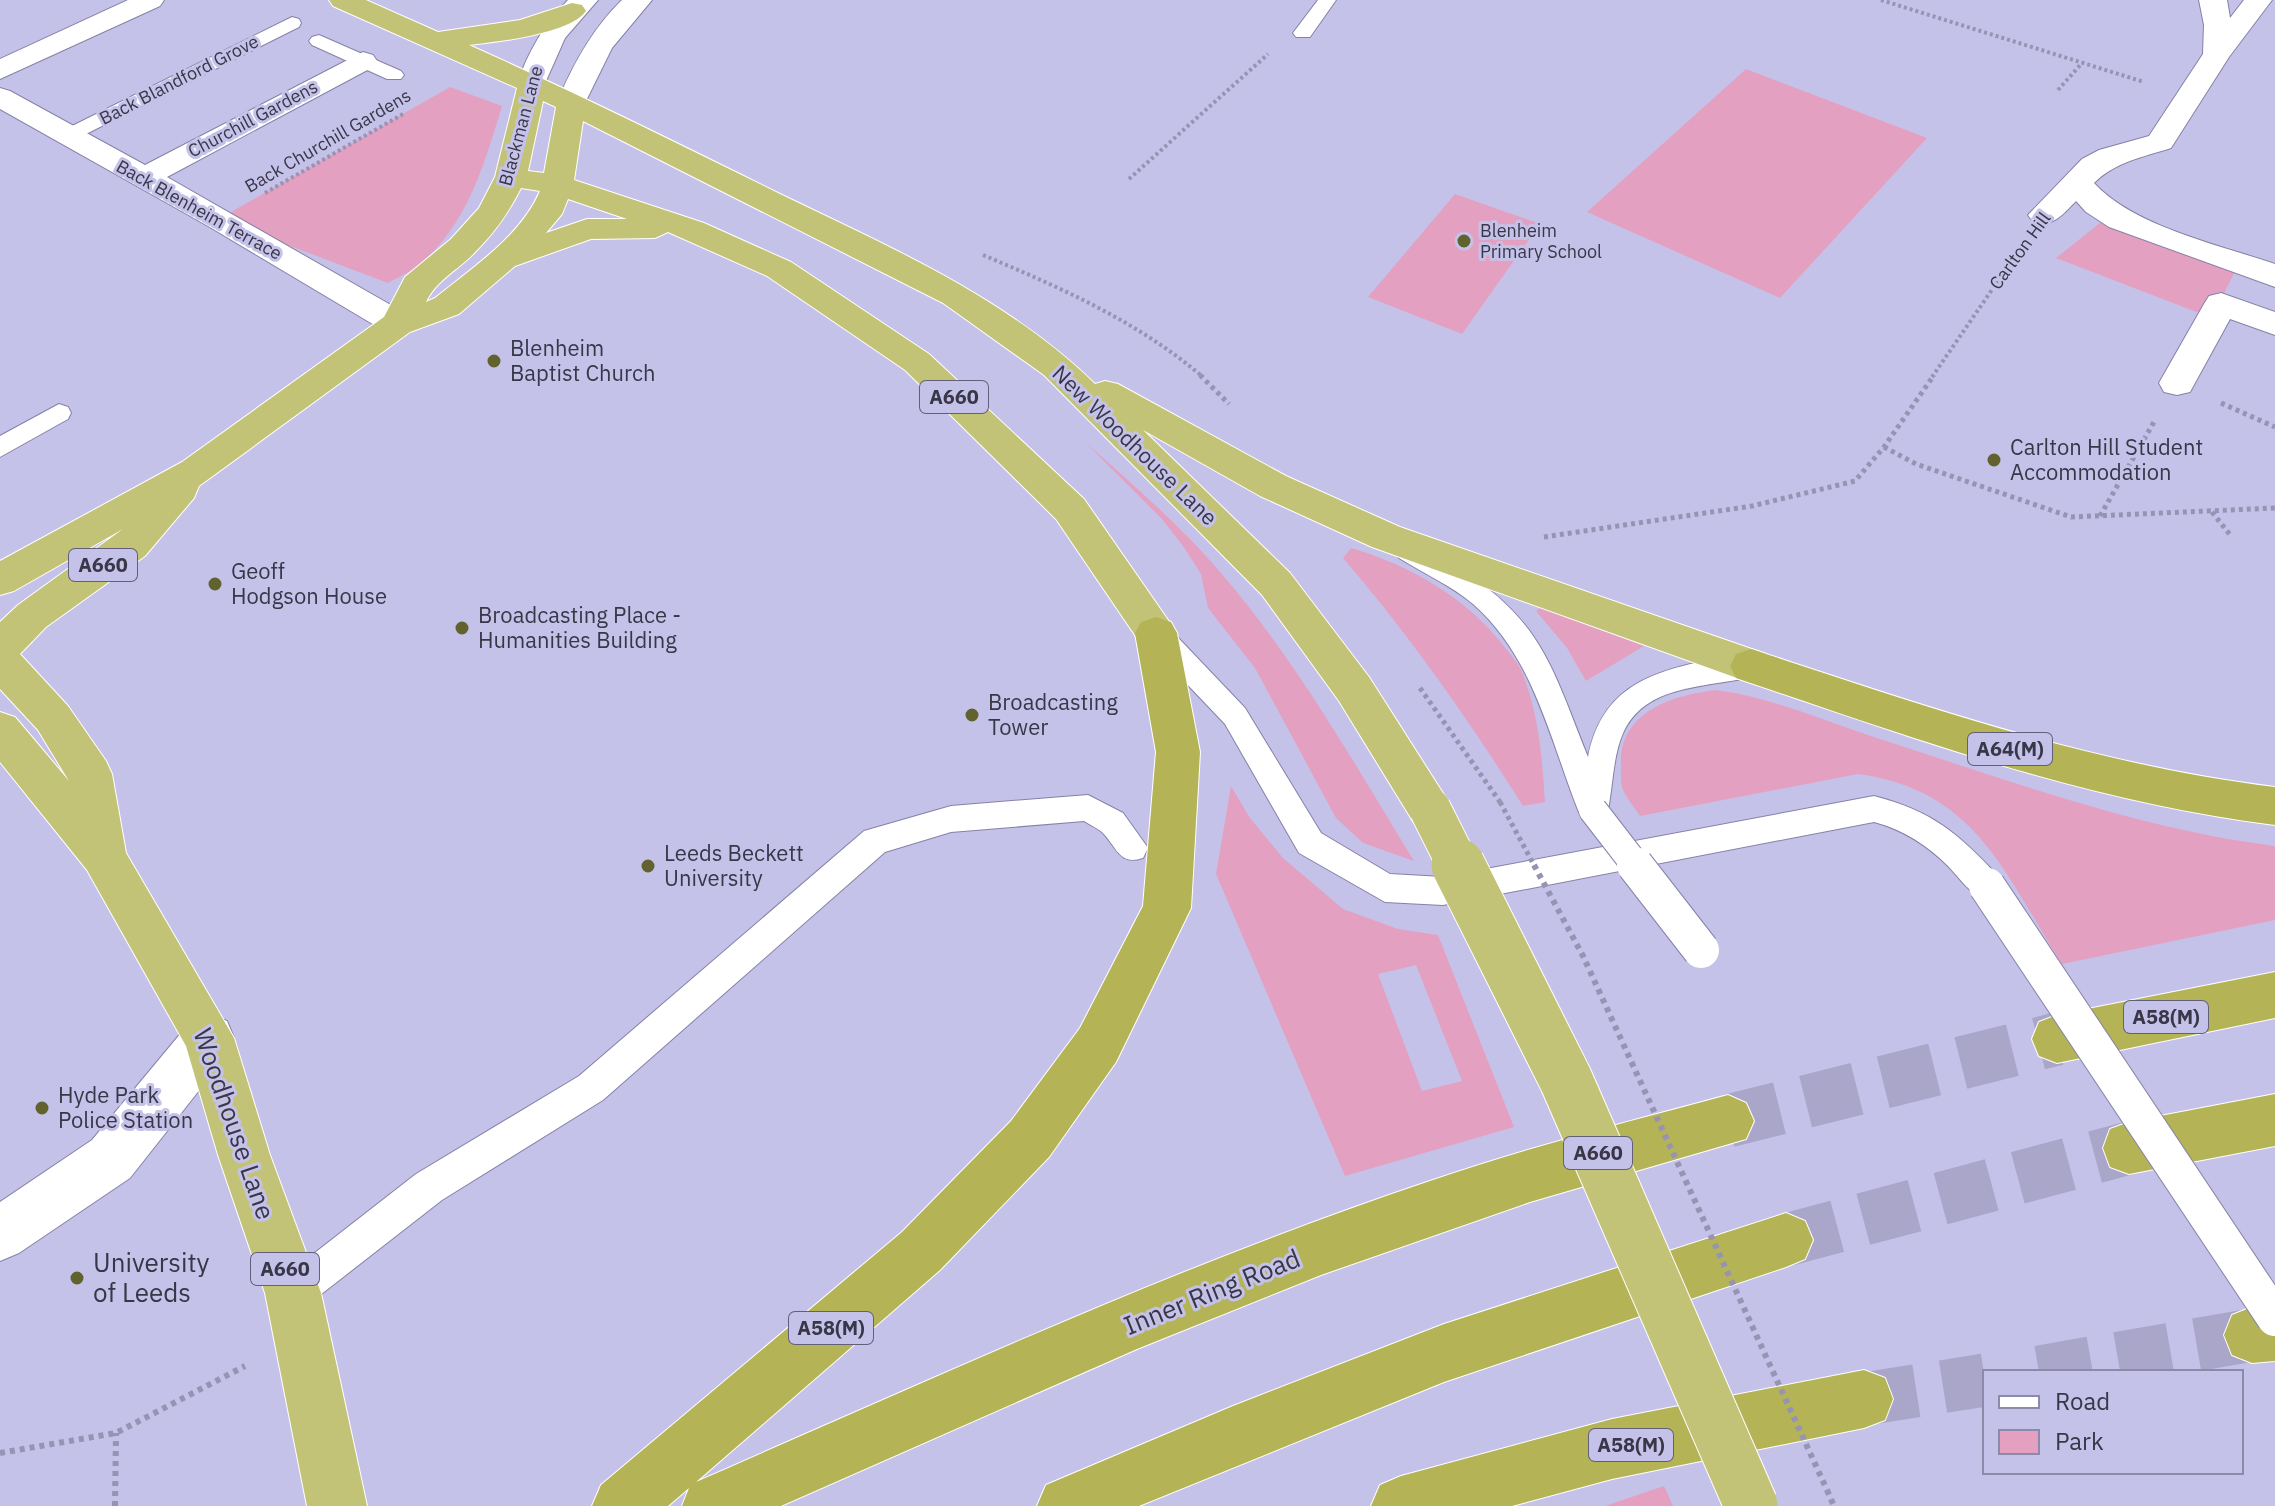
<svg xmlns="http://www.w3.org/2000/svg" width="2275" height="1506" viewBox="0 0 2275 1506" font-family="'IBM Plex Sans',sans-serif">
	<rect width="100%" height="100%" fill="#c5c2ea"/>
	<g fill="#e4a0c1" fill-rule="evenodd">
		<polygon points="1746,69 1927,138 1780,298 1587,212"/>
		<path d="M450,87L502,106C485,162 468,224 420,264C411,272 398,277 388,283L219,219Z"/>
		<polygon points="1455,194 1540,224 1462,334 1368,297"/>
		<polygon points="2110,215 2239,263 2212,318 2056,258"/>
		<path d="M1085,442C1132,484 1180,525 1221,573C1296,660 1354,763 1414,861L1363,843L1336,818L1255,668L1208,608L1201,574L1183,546L1162,519Z"/>
		<path d="M1351,548C1409,565 1466,597 1503,645C1509,653 1517,661 1521,670C1539,712 1542,757 1545,802L1523,806C1468,719 1411,637 1343,558Z"/>
		<polygon points="1542,607 1644,646 1586,681 1567,648 1536,611"/>
		<path d="M1716,690C1771,697 1821,720 1874,737C2005,779 2137,829 2275,846V920L2062,964C2004,873 1976,790 1858,774L1640,816C1635,808 1627,799 1623,790C1620,783 1621,774 1621,766C1618,712 1673,695 1716,690Z"/>
		<path d="M1231,786L1250,818L1283,858L1343,909L1398,929L1438,935L1514,1127L1345,1176L1216,874ZM1416,965L1462,1081L1422,1091L1378,974Z"/>
		<polygon points="1664,1486 1673,1506 1605,1506"/>
	</g>
	<g fill="none" stroke-linecap="round" stroke-linejoin="round">
		<g stroke="#a9a6c9" stroke-width="53" stroke-dasharray="53 27" stroke-linecap="butt">
			<polyline points="1728,1121 2057,1039"/>
			<polyline points="1786,1240 2129,1148"/>
			<polyline points="2039,1372 2252,1335"/>
			<polyline points="1864,1399 1985,1380"/>
		</g>
		<defs>
			<g id="service">
				<polygon points="1318,0 1336,0 1310,37 1296,37 1293,33"/>
				<polygon points="292,17 299,19 301,23 299,27 74,140 60,140 57,136 60,132"/>
				<polygon points="319,35 401,71 404,75 401,79 387,79 312,45 309,41 312,37"/>
				<polygon points="59,404 68,407 71,413 68,419 0,457 0,436"/>
				<path d="M1409,541C1427,546 1442,558 1458,568C1543,620 1553,671 1588,757C1601,692 1644,673 1705,661C1723,658 1744,652 1761,658L1765,666L1761,674C1716,689 1649,680 1624,731C1613,754 1613,785 1608,810L1604,819L1593,823L1582,819L1578,810C1550,739 1533,656 1473,604C1452,586 1423,573 1399,558L1396,551L1399,544Z"/>
				<path d="M1156,622L1166,625L1245,708L1321,833L1390,874L1443,877L1874,796C1932,811 1958,833 1998,876L2003,886L1998,896L1987,900C1970,894 1961,880 1949,867C1927,845 1904,830 1874,822L1443,905L1385,902L1299,853L1225,724L1146,641L1142,633L1146,625Z"/>
				<path d="M1088,795L1123,813L1148,848L1143,858C1119,866 1117,847 1102,832C1097,828 1090,825 1084,821L951,832L885,852L603,1100L442,1200L306,1306L293,1312L280,1306L274,1293L280,1280L416,1174L579,1076L864,831L951,806Z"/>
			</g>
			<g id="minor">
				<polygon points="128,0 164,0 160,6 0,79 0,59"/>
				<path d="M568,0H598L565,38L542,90L532,93L522,90L517,84C528,52 544,24 568,0Z"/>
				<path d="M622,0H652L612,48L581,111L571,114L561,111L556,105C572,66 592,29 622,0Z"/>
				<path d="M2199,0H2227L2230,18L2244,0H2272L2229,57L2171,148C2143,157 2115,162 2094,183C2133,226 2219,245 2275,264V287L2109,227L2086,212L2076,201C2062,215 2054,227 2033,222L2028,215L2082,159L2099,150L2149,136L2203,54L2204,25Z"/>
				<polygon points="363,52 373,55 377,61 373,67 167,177 410,316 415,324 410,332 398,335 386,332 208,226 0,109 0,88 10,91 145,165"/>
				<polygon points="2221,293 2275,312 2275,335 2230,319 2190,392 2177,395 2164,392 2159,383 2204,304 2209,296"/>
				<polygon points="209,1014 227,1021 234,1038 227,1055 130,1178 19,1253 0,1261 0,1202 92,1140 191,1021"/>
			</g>
			<path id="trunk" d="M329,0H366L438,32L520,20L572,3L582,5L586,11C570,34 496,42 469,45C574,92 677,143 780,194C890,247 1007,298 1095,384L1105,381L1118,384L1286,476L1400,527L1766,654L1772,666L1766,678L1751,683L1372,547L1260,496L1143,430L1290,573L1369,677L1453,809L1446,823L1430,828L1414,823L1339,701L1262,595L1044,375L943,303L583,121L574,180L704,223L791,262L929,354L1084,499L1177,633L1171,644L1156,649L1141,644L1056,519L905,370L767,276L668,232L655,238L591,239L515,266L459,314L410,332L199,486L194,498L145,556L46,627L20,654L68,706L106,761L112,774L126,853L234,1038L270,1155L321,1293L367,1506H307L265,1293L218,1155L186,1046L87,870L0,762V712L15,717L69,781L38,730L0,689V622L18,605L123,529L14,591L0,595V561L182,462L384,317L405,277L451,239L479,208L495,177L517,88L333,6ZM543,101L556,107L544,173L528,171ZM521,188L540,191C521,236 472,268 435,298L426,302C436,280 460,269 476,251C495,232 509,212 521,188ZM568,199L627,219H587L546,233L562,214Z"/>
			<g id="motorway">
				<path d="M1156,617L1171,622L1177,633L1200,752L1191,908L1116,1062L1049,1157L940,1270L696,1482C937,1377 1177,1266 1427,1182C1526,1148 1627,1122 1728,1095L1746,1103L1754,1121L1746,1139L1530,1202L1321,1275L1137,1349L781,1506H682L689,1488L668,1506H592L601,1485L902,1232L1011,1121L1080,1028L1143,906L1156,752L1135,633L1141,622Z"/>
				<path d="M1751,649C1924,706 2094,765 2275,787V825C2088,802 1914,738 1736,678L1730,666L1736,654Z"/>
				<polygon points="2275,972 2275,1018 2057,1063 2039,1056 2032,1039 2039,1022 2057,1015"/>
				<polygon points="2275,1094 2275,1146 2129,1174 2110,1167 2103,1148 2110,1129 2129,1122"/>
				<polygon points="1786,1213 1805,1221 1813,1240 1805,1259 1786,1267 1444,1382 1139,1506 1037,1506 1046,1485 1233,1406 1444,1324"/>
				<polygon points="2275,1305 2275,1361 2252,1363 2232,1355 2224,1335 2232,1315 2252,1307"/>
				<polygon points="1864,1370 1885,1378 1893,1399 1885,1420 1864,1428 1612,1479 1512,1506 1371,1506 1380,1485 1401,1476 1612,1419"/>
			</g>
		</defs>
		<use href="#service" stroke="#8581a7" stroke-width="2"/>
		<use href="#minor" stroke="#8581a7" stroke-width="2"/>
		<use href="#trunk" stroke="#fff" stroke-width="2"/>
		<use href="#motorway" stroke="#fff" stroke-width="2"/>
		<g stroke="#9693b3" stroke-width="4" stroke-dasharray="3 3" stroke-linecap="butt">
			<polyline points="1881,0 2144,82"/>
			<polyline points="2058,90 2082,63"/>
			<polyline points="1129,179 1268,54"/>
			<polyline points="265,193 403,114"/>
			<path d="M983,255C1061,288 1137,321 1203,377"/>
			<polyline points="1932,377 2020,249"/>
		</g>
		<g stroke="#9693b3" stroke-width="5" stroke-dasharray="4 4" stroke-linecap="butt">
			<polyline points="1200,375 1229,404"/>
			<polyline points="2221,403 2275,427"/>
			<polyline points="1884,447 1916,464 2071,517 2275,508"/>
			<polyline points="2212,512 2231,536"/>
			<polyline points="2100,516 2154,422"/>
			<polyline points="1544,537 1752,506 1855,481 1884,447 1934,375"/>
			<polyline points="1420,688 1500,802"/>
		</g>
		<g stroke="#9693b3" stroke-width="6" stroke-dasharray="5 5" stroke-linecap="butt">
			<polyline points="0,1453 116,1433 245,1366"/>
			<polyline points="1827,1490 1834,1506"/>
			<polyline points="115,1506 116,1433"/>
		</g>
		<use href="#service" fill="#fff" fill-rule="evenodd"/>
		<use href="#minor" fill="#fff" fill-rule="evenodd"/>
		<use href="#trunk" fill="#c3c378" fill-rule="evenodd"/>
		<use href="#motorway" fill="#b4b457" fill-rule="evenodd"/>
		<defs>
			<polyline id="service-bridge-far1" points="1593,810 1637,867"/>
			<g id="service-bridge">
				<polyline points="1635,865 1701,950"/>
				<polyline points="1987,886 2275,1318"/>
			</g>
			<polyline id="trunk-bridge-far1" points="1430,809 1459,867"/>
			<polyline id="trunk-bridge" points="1458,865 1566,1080 1751,1505"/>
		</defs>
		<use href="#service-bridge-far1" stroke="#8581a7" stroke-width="30" stroke-linecap="butt"/>
		<use href="#service-bridge" stroke="#8581a7" stroke-width="38" stroke-linecap="butt"/>
		<use href="#trunk-bridge-far1" stroke="#fff" stroke-width="43" stroke-linecap="butt"/>
		<use href="#trunk-bridge" stroke="#fff" stroke-width="55" stroke-linecap="butt"/>
		<polyline stroke="#9693b3" stroke-width="5" stroke-dasharray="4 4" stroke-linecap="butt" points="1500,802 1535,867"/>
		<polyline stroke="#9693b3" stroke-width="6" stroke-dasharray="5 5" stroke-linecap="butt" points="1534,865 1583,956 1827,1490"/>
		<use href="#service-bridge-far1" stroke="#fff" stroke-width="28"/>
		<use href="#service-bridge" stroke="#fff" stroke-width="36"/>
		<use href="#trunk-bridge-far1" stroke="#c3c378" stroke-width="41"/>
		<use href="#trunk-bridge" stroke="#c3c378" stroke-width="53"/>
	</g>
	<g fill="#62622f" stroke="#c5c2ea" stroke-width="3">
		<circle cx="1464" cy="241" r="8"/>
		<circle cx="494" cy="361" r="8"/>
		<circle cx="1994" cy="460" r="8"/>
		<circle cx="215" cy="584" r="8"/>
		<circle cx="462" cy="628" r="8"/>
		<circle cx="972" cy="715" r="8"/>
		<circle cx="648" cy="866" r="8"/>
		<circle cx="42" cy="1108" r="8"/>
		<circle cx="77" cy="1278" r="8"/>
	</g>
	<g text-anchor="middle" stroke-width="6" stroke-linejoin="round" paint-order="stroke">
		<g font-size="18" fill="#383647" stroke="#c5c2ea">
			<text transform="translate(179 80) rotate(-27)" y="6">Back Blandford Grove</text>
			<text transform="translate(253 119) rotate(-28)" y="6">Churchill Gardens</text>
			<text transform="translate(521 126) rotate(-75)" y="6">Blackman Lane</text>
			<text transform="translate(328 141) rotate(-30)" y="6">Back Churchill Gardens</text>
			<text transform="translate(199 210) rotate(29)" y="6">Back Blenheim Terrace</text>
			<text transform="translate(2020 251) rotate(-54)" y="6">Carlton Hill</text>
		</g>
		<g font-size="18" fill="#383647" stroke="#c5c2ea" text-anchor="start">
			<text x="1480" y="237">Blenheim<tspan x="1480" dy="21">Primary School</tspan></text>
		</g>
		<g fill="#c5c2ea" stroke="#626078" stroke-width="2">
			<rect x="920" y="381" width="68" height="32" rx="6"/>
			<rect x="69" y="549" width="68" height="32" rx="6"/>
			<rect x="1968" y="733" width="84" height="32" rx="6"/>
			<rect x="2124" y="1001" width="84" height="32" rx="6"/>
			<rect x="1564" y="1137" width="68" height="32" rx="6"/>
			<rect x="251" y="1253" width="68" height="32" rx="6"/>
			<rect x="789" y="1312" width="84" height="32" rx="6"/>
			<rect x="1589" y="1429" width="84" height="32" rx="6"/>
		</g>
		<g font-size="20" font-weight="bold" fill="#383647">
			<text x="954" y="404">A660</text>
			<text x="103" y="572">A660</text>
			<text x="2010" y="756">A64(M)</text>
			<text x="2166" y="1024">A58(M)</text>
			<text x="1598" y="1160">A660</text>
			<text x="285" y="1276">A660</text>
			<text x="831" y="1335">A58(M)</text>
			<text x="1631" y="1452">A58(M)</text>
		</g>
		<g font-size="22" fill="#383647" stroke="#c5c2ea" text-anchor="start">
			<text x="510" y="356">Blenheim<tspan x="510" dy="25">Baptist Church</tspan></text>
			<text x="2010" y="455">Carlton Hill Student<tspan x="2010" dy="25">Accommodation</tspan></text>
			<text x="231" y="579">Geoff<tspan x="231" dy="25">Hodgson House</tspan></text>
			<text x="478" y="623">Broadcasting Place -<tspan x="478" dy="25">Humanities Building</tspan></text>
			<text x="988" y="710">Broadcasting<tspan x="988" dy="25">Tower</tspan></text>
			<text x="664" y="861">Leeds Beckett<tspan x="664" dy="25">University</tspan></text>
			<text x="58" y="1103">Hyde Park<tspan x="58" dy="25">Police Station</tspan></text>
		</g>
		<g font-size="22" fill="#383647" stroke="#c5c2ea">
			<text transform="translate(1135 445) rotate(44)" y="8">New Woodhouse Lane</text>
		</g>
		<g font-size="26" fill="#383647" stroke="#c5c2ea">
			<text transform="translate(234 1124) rotate(71)" y="9">Woodhouse Lane</text>
			<text transform="translate(1212 1292) rotate(-22)" y="9">Inner Ring Road</text>
		</g>
		<g font-size="26" fill="#383647" stroke="#c5c2ea" text-anchor="start">
			<text x="93" y="1272">University<tspan x="93" dy="30">of Leeds</tspan></text>
		</g>
	</g>
	<rect x="1983" y="1370" width="260" height="104" fill="#c5c2ea" stroke="#8d8aa9" stroke-width="2"/>
	<rect x="1999" y="1396" width="40" height="12" fill="#ffffff" stroke="#8d8aa9" stroke-width="2"/>
	<text x="2055" y="1410" font-size="24" fill="#383647">Road</text>
	<rect x="1999" y="1430" width="40" height="24" fill="#e4a0c1" stroke="#8d8aa9" stroke-width="2"/>
	<text x="2055" y="1450" font-size="24" fill="#383647">Park</text>
</svg>
